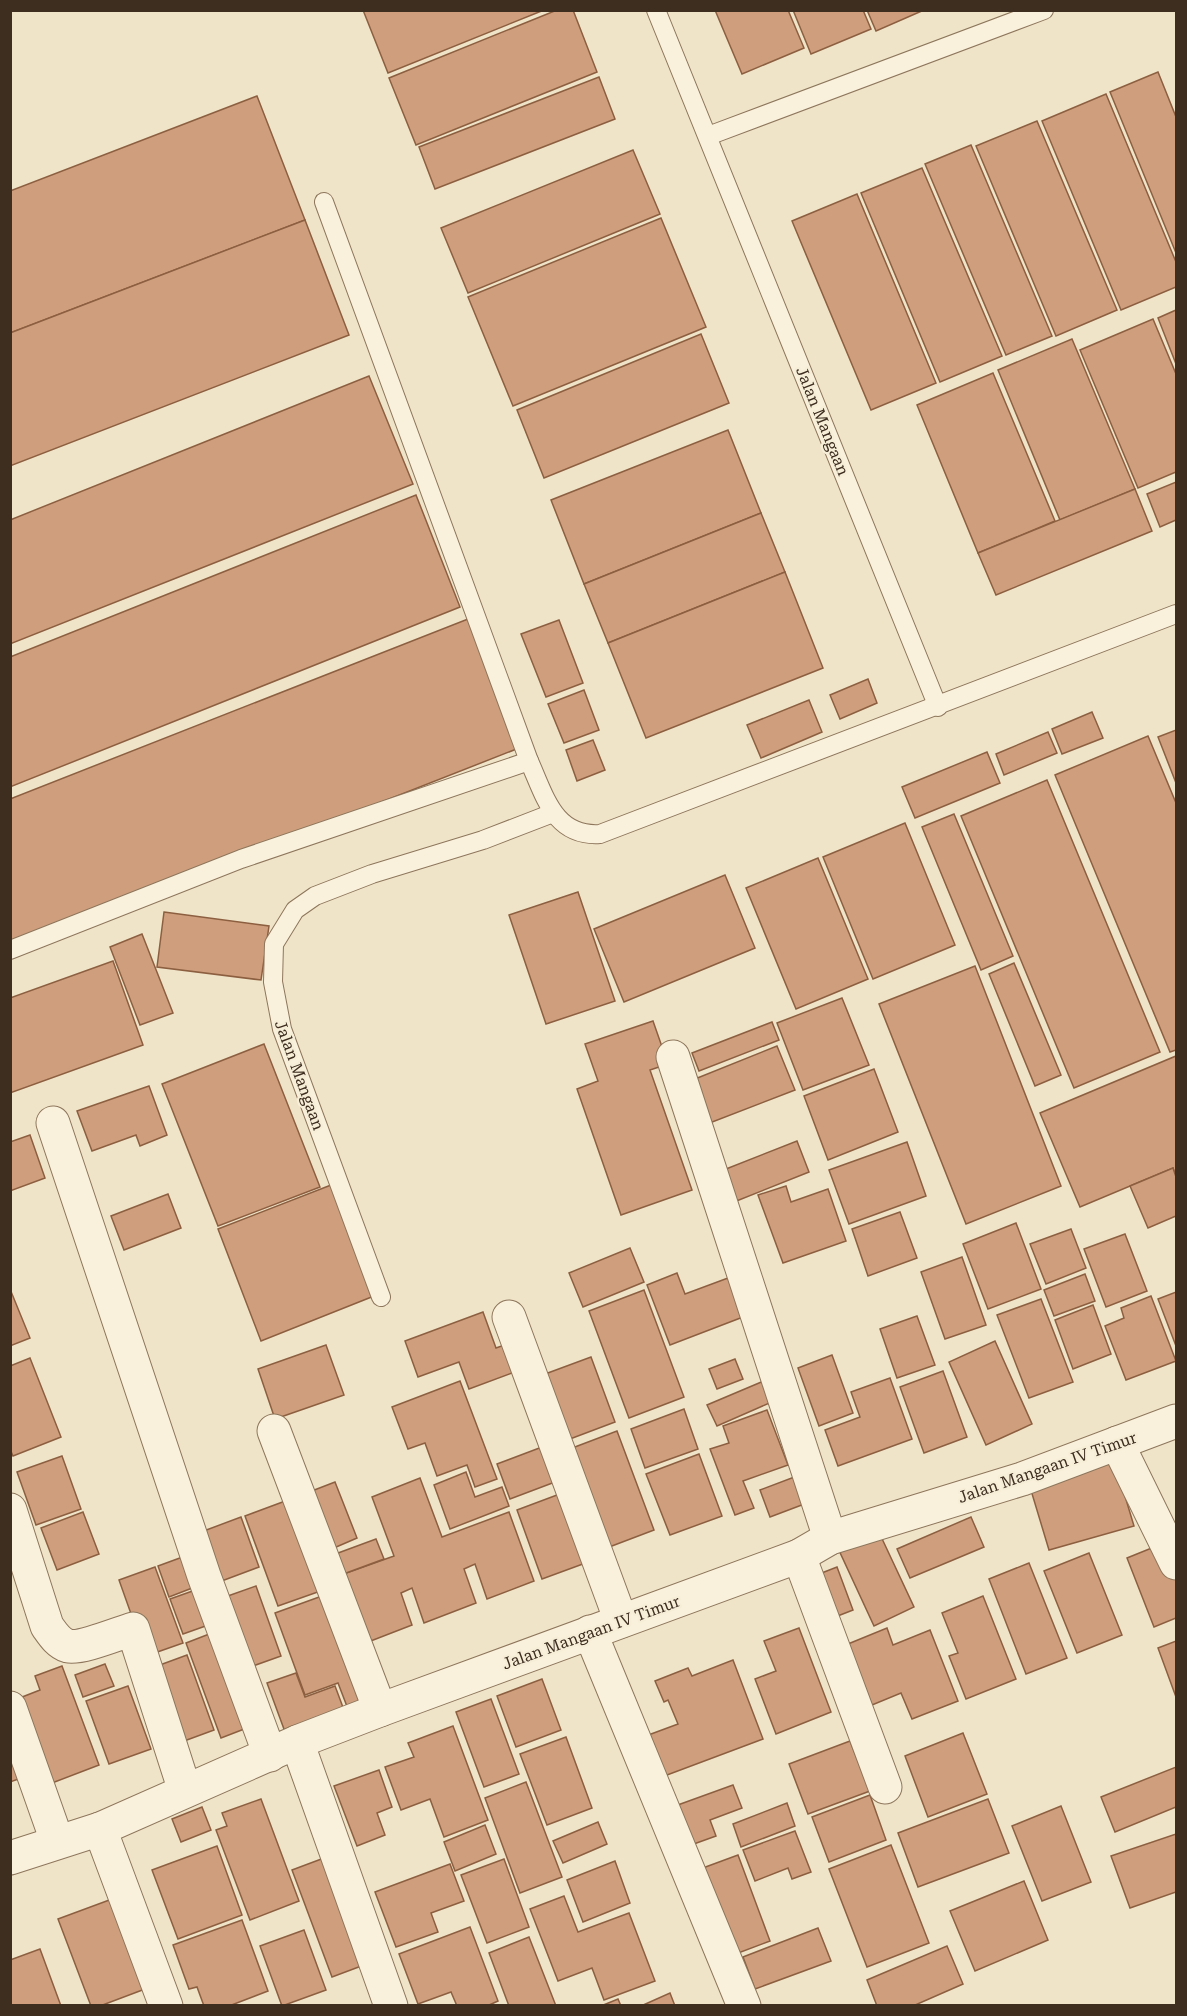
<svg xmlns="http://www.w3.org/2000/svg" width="1187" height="2016" viewBox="0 0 1187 2016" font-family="'Roboto Serif',serif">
	<rect width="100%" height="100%" fill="#f0e4c8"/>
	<g fill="#cf9f7d" stroke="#8d5f41" stroke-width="1.5">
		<polygon points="363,10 544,10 388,73"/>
		<polygon points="557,10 573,10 597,72 416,145 389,78"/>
		<polygon points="715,10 788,10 804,48 742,74"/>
		<polygon points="793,10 863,10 871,29 811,54"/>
		<polygon points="867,10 924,10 876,31"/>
		<polygon points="1158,72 1176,117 1176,253 1110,92"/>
		<polygon points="599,77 615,119 435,189 419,147"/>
		<polygon points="1106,94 1176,262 1176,287 1121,310 1042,121"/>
		<polygon points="257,96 305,220 10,333 10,191"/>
		<polygon points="1037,121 1117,310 1056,336 976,146"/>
		<polygon points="971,145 1052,336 1006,355 925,164"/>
		<polygon points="633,150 660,214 468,293 441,228"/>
		<polygon points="922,168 1002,356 940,382 861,193"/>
		<polygon points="857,194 936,383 871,410 792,221"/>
		<polygon points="661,218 706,327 513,406 468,297"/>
		<polygon points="305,220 349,335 10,466 10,333"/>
		<polygon points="1176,310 1176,364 1158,318"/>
		<polygon points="1153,319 1176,374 1176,472 1138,488 1080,350"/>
		<polygon points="701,334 729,403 544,478 517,410"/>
		<polygon points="1072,339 1135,489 1060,520 998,370"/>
		<polygon points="993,373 1055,521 978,553 917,405"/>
		<polygon points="369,376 413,484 10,644 10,520"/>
		<polygon points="728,430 761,513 584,584 551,500"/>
		<polygon points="1176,482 1176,520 1160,527 1147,494"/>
		<polygon points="1135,489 1152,531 996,595 978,553"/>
		<polygon points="416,495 460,607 10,787 10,657"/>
		<polygon points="761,513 785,572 608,643 584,584"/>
		<polygon points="785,572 823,668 646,738 608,643"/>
		<polygon points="468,619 519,748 10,948 10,799"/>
		<polygon points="559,620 583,683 546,697 521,634"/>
		<polygon points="868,679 877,703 840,719 830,695"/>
		<polygon points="584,690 599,730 564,743 548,704"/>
		<polygon points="809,700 822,732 761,758 747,725"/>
		<polygon points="1092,712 1103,738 1062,754 1052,729"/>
		<polygon points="1176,730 1176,783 1158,737"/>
		<polygon points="1048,732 1057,753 1004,775 996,754"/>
		<polygon points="1148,736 1176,803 1176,1050 1170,1052 1055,775"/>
		<polygon points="593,740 605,770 577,781 566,750"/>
		<polygon points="987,752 1000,783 915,818 902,787"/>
		<polygon points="1047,780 1160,1052 1074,1088 961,816"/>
		<polygon points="954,814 1013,956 981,970 922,827"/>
		<polygon points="905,823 955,945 873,979 823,857"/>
		<polygon points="818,858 868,979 796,1009 746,888"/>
		<polygon points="725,875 755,948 624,1002 594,929"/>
		<polygon points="578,892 615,1001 546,1024 509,915"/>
		<polygon points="164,912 269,926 261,980 157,967"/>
		<polygon points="142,934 173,1013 140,1025 110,947"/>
		<polygon points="113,961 143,1045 10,1093 10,998"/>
		<polygon points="1014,963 1061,1075 1035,1086 989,974"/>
		<polygon points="975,966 1061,1186 966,1224 879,1004"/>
		<polygon points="842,998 869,1065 803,1090 777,1023"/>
		<polygon points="653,1021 668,1064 650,1070 692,1190 621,1215 577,1089 598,1081 585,1044"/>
		<polygon points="772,1022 779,1040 699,1071 692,1053"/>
		<polygon points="264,1044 320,1187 218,1226 162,1084"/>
		<polygon points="777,1046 795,1090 707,1124 690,1081"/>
		<polygon points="1176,1056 1176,1177 1173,1168 1080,1207 1040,1113"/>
		<polygon points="874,1069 898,1132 828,1160 804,1096"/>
		<polygon points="149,1086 167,1135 140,1146 136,1135 92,1151 77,1111"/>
		<polygon points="30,1135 45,1178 10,1191 10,1142"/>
		<polygon points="797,1141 809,1172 734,1202 721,1171"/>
		<polygon points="907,1142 926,1196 849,1224 829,1170"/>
		<polygon points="1173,1168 1176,1177 1176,1216 1148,1228 1130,1186"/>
		<polygon points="331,1185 374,1296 261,1341 218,1229"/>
		<polygon points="786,1186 791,1202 828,1189 846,1241 783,1263 758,1195"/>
		<polygon points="168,1194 181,1228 124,1250 111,1216"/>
		<polygon points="900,1212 917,1258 868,1276 852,1229"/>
		<polygon points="1016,1223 1041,1289 988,1309 963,1244"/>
		<polygon points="1071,1229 1086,1268 1046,1284 1030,1244"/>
		<polygon points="1125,1234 1147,1291 1106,1307 1084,1249"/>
		<polygon points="630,1248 644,1282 583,1307 569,1273"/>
		<polygon points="962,1257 986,1325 945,1339 921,1272"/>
		<polygon points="677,1273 685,1294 728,1278 743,1317 670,1345 647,1285"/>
		<polygon points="1085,1274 1095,1301 1054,1316 1044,1290"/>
		<polygon points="10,1289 30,1338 10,1346"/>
		<polygon points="644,1290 684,1397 629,1418 589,1311"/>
		<polygon points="1176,1292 1176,1346 1158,1299"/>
		<polygon points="1151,1296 1176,1361 1126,1380 1105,1326 1124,1318 1121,1308"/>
		<polygon points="1041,1299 1073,1382 1029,1398 997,1315"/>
		<polygon points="1093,1305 1111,1354 1073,1369 1055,1320"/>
		<polygon points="483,1312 496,1348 510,1343 520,1370 469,1389 459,1362 418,1377 405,1341"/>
		<polygon points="917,1316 935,1365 897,1378 880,1329"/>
		<polygon points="995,1341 1032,1424 986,1445 949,1362"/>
		<polygon points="326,1345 344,1395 275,1419 258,1369"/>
		<polygon points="832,1355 853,1413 819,1426 798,1368"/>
		<polygon points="591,1357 615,1422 562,1442 537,1377"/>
		<polygon points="30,1358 61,1437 13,1456 10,1449 10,1366"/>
		<polygon points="735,1359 743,1379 717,1389 709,1369"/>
		<polygon points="943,1371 967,1437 924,1453 900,1387"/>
		<polygon points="890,1378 912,1439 838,1466 825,1430 860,1417 851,1392"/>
		<polygon points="766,1380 774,1401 717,1426 707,1405"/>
		<polygon points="460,1381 497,1479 475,1487 467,1465 437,1476 425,1443 408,1449 392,1407"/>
		<polygon points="684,1409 698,1449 645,1468 631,1429"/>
		<polygon points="767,1410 788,1465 743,1481 754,1508 735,1515 710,1449 729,1443 723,1426"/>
		<polygon points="617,1431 654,1530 604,1549 567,1450"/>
		<polygon points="542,1447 555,1482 510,1499 497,1464"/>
		<polygon points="1112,1453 1134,1526 1049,1550 1027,1477"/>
		<polygon points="699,1454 722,1516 670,1535 646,1474"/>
		<polygon points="62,1456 81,1509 36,1525 17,1472"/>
		<polygon points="466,1472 475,1497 502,1487 509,1506 450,1529 434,1485"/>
		<polygon points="797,1476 807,1503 770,1517 760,1490"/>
		<polygon points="420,1478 442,1537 509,1512 534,1581 487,1599 475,1564 464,1569 476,1603 424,1623 412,1588 401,1593 412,1625 363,1644 338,1576 394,1556 372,1497"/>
		<polygon points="335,1482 357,1538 327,1551 304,1494"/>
		<polygon points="565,1492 591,1561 542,1579 517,1510"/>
		<polygon points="296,1497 329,1588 278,1606 245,1516"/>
		<polygon points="83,1512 99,1554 57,1570 41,1528"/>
		<polygon points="241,1517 259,1567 219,1582 201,1532"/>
		<polygon points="971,1517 984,1547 910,1578 897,1549"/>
		<polygon points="877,1528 914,1607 874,1626 837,1546"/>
		<polygon points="376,1539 384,1559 338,1576 330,1556"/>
		<polygon points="1164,1543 1176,1575 1176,1618 1154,1627 1127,1558"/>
		<polygon points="1089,1553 1122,1635 1077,1653 1044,1571"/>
		<polygon points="188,1555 200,1585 169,1597 158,1566"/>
		<polygon points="1029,1563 1067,1658 1026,1674 989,1579"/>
		<polygon points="155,1567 183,1643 146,1656 119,1580"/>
		<polygon points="837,1567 853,1610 830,1619 814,1576"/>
		<polygon points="256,1586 281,1656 250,1667 225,1597"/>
		<polygon points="201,1588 214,1623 183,1634 170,1599"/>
		<polygon points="333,1592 373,1700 348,1709 338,1683 305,1695 275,1613"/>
		<polygon points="983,1596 1016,1679 966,1699 949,1656 958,1653 942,1613"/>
		<polygon points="799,1628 831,1712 776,1734 755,1679 776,1671 764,1641"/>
		<polygon points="887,1628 893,1645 930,1630 958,1701 912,1719 901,1693 872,1705 848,1644"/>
		<polygon points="217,1631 252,1726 221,1738 186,1643"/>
		<polygon points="1176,1641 1176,1697 1158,1648"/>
		<polygon points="187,1655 214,1730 176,1744 149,1669"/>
		<polygon points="733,1660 763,1739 659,1778 643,1737 678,1724 668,1700 664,1702 655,1681 688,1668 692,1676"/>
		<polygon points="105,1664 114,1686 83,1697 75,1675"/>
		<polygon points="62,1666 99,1765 52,1783 12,1701 40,1690 35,1676"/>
		<polygon points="296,1673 305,1697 335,1686 347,1718 288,1740 267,1683"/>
		<polygon points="542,1679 561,1730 516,1747 497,1696"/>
		<polygon points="128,1686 151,1749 109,1764 86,1701"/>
		<polygon points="491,1699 519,1774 484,1787 456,1712"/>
		<polygon points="453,1726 488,1820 444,1837 430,1799 401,1810 385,1767 414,1757 408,1743"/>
		<polygon points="10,1730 27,1776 10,1782"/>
		<polygon points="963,1733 987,1794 928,1817 905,1756"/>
		<polygon points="566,1737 592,1808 547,1825 520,1754"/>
		<polygon points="850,1741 870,1791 808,1814 789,1764"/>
		<polygon points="1176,1767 1176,1807 1115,1832 1101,1797"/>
		<polygon points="379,1770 392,1807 377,1813 385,1835 357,1846 334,1786"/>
		<polygon points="526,1782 562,1877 520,1893 485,1798"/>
		<polygon points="733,1785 742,1808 710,1820 716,1836 691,1845 675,1806"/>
		<polygon points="870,1795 886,1840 829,1862 812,1817"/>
		<polygon points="261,1799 299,1901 250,1920 216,1830 227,1826 222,1813"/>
		<polygon points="988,1799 1009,1853 918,1887 898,1833"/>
		<polygon points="787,1803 795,1826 741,1847 733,1824"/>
		<polygon points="1061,1806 1091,1882 1042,1901 1012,1826"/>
		<polygon points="202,1807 211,1830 181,1842 172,1819"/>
		<polygon points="598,1822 607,1844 563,1863 553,1841"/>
		<polygon points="485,1825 496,1854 455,1871 444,1842"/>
		<polygon points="795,1831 811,1872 792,1879 788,1868 755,1881 743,1850"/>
		<polygon points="1176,1834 1176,1892 1130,1908 1111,1856"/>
		<polygon points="891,1845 929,1943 867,1967 829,1869"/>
		<polygon points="217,1846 242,1915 178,1939 152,1870"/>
		<polygon points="332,1855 372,1962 332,1977 292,1870"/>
		<polygon points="738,1855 770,1941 725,1958 692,1872"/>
		<polygon points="504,1859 529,1927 487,1943 461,1875"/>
		<polygon points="615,1861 630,1903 583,1922 567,1880"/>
		<polygon points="450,1864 464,1901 431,1913 438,1932 396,1947 375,1892"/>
		<polygon points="1024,1881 1048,1940 975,1971 950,1911"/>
		<polygon points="564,1896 578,1932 629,1913 655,1981 604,2000 592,1968 558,1981 530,1909"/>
		<polygon points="112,1899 145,1989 100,2006 91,2006 58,1919"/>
		<polygon points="242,1920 268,1991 229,2006 204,2006 197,1987 189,1989 173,1945"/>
		<polygon points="470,1927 498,2001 487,2006 457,2006 451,1992 418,2004 399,1954"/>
		<polygon points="818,1928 831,1961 755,1989 743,1957"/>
		<polygon points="304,1930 326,1990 282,2006 260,1946"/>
		<polygon points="529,1937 556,2006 509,2006 489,1953"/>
		<polygon points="947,1946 963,1984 913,2006 877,2006 867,1980"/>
		<polygon points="40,1949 61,2006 10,2006 10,1960"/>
		<polygon points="670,1993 675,2006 641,2006"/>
		<polygon points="618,1999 621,2006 601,2006"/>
	</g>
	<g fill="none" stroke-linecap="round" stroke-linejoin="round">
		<defs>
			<g id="lane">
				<polyline points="656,10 938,707"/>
				<polyline points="708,136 1044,10"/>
				<polyline points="324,202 529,761"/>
				<path d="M10,950L241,859L529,761C545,796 554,837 600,834L1176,614"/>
				<polyline points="381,1297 282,1029 273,982 274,944 295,910 315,896 372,874 483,840 553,813"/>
			</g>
			<g id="street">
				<polyline points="673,1057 830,1538"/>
				<polyline points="53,1123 204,1576 270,1755"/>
				<polyline points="509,1317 621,1621"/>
				<polyline points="274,1431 380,1710"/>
				<polyline points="1117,1443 1176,1563"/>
				<path d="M10,1510L47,1626C52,1633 58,1643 68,1646C81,1649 119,1633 133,1629L185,1791"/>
				<polyline points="799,1556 885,1787"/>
				<polyline points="590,1632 744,2006"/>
				<polyline points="10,1708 57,1841"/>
				<polyline points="297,1742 391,2006"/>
				<polyline points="100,1829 166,2006"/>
				<polyline points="10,1858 100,1829 297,1742 380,1710 799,1556 830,1538 1022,1479 1176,1421"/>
			</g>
		</defs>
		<use href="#lane" stroke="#8d765c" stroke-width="20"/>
		<use href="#street" stroke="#8d765c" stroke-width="35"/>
		<use href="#lane" stroke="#faf1dc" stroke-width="18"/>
		<use href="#street" stroke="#faf1dc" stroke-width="33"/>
	</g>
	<g text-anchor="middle" stroke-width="4.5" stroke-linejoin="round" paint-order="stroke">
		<g font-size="16" fill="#3d2e20" stroke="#f7eed8">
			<text transform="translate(823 421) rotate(68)" y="6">Jalan Mangaan</text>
			<text transform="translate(300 1075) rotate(70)" y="6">Jalan Mangaan</text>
			<text transform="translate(1047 1467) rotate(-19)" y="6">Jalan Mangaan IV Timur</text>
			<text transform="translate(591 1632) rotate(-20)" y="6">Jalan Mangaan IV Timur</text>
		</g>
	</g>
	<rect width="1187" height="2016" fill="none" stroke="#3d2e20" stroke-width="24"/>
</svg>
